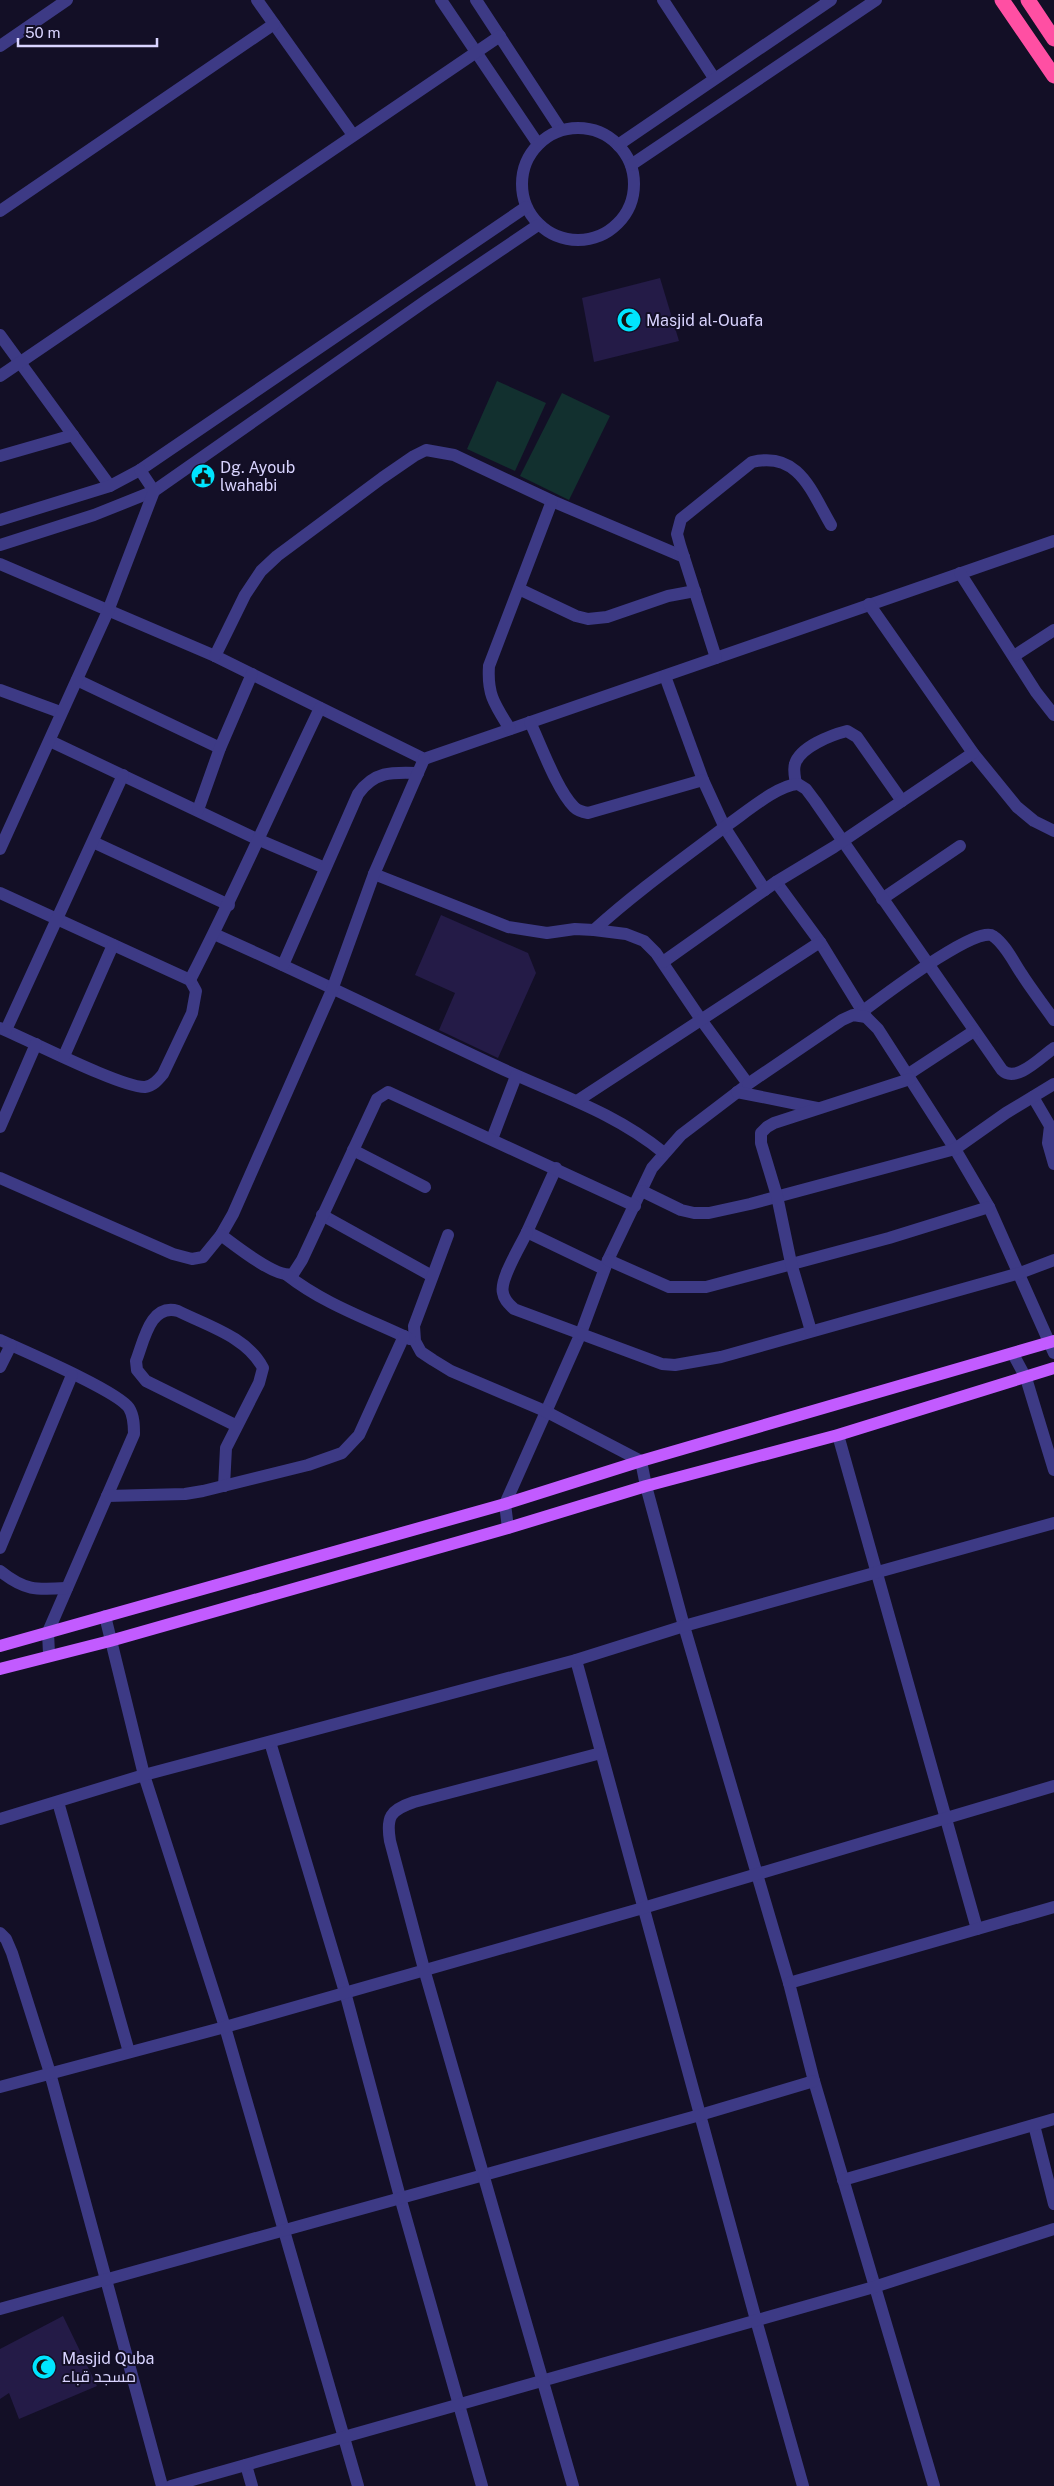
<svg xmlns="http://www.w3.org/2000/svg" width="1054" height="2486" viewBox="0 0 1054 2486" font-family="'Public Sans',Cairo,sans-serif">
	<rect width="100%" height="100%" fill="#130f26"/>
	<g fill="#12302f">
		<polygon points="497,381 546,403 515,471 467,449"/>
		<polygon points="562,393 610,416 569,500 520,476"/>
	</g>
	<g fill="#241b47">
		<polygon points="660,278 679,341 594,362 582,298"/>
		<polygon points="441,915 528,953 536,973 498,1058 439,1030 455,993 415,975"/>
		<polygon points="63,2316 97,2386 19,2419 9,2393 0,2399 0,2349"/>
	</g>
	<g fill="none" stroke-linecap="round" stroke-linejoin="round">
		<g stroke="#3d3a85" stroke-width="12">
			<polyline points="257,0 353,135"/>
			<polyline points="441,0 538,144"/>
			<polyline points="476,0 561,130"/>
			<polyline points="663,0 714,78"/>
			<polyline points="0,46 67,0"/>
			<circle cx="578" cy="184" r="56"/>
			<polyline points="618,145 831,0"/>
			<polyline points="631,165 876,0"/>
			<polyline points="0,211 274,24"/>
			<polyline points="0,335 110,486"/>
			<polyline points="0,376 500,36"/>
			<polyline points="0,456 73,435"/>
			<polyline points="0,520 110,486 140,470 526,207"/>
			<polyline points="0,545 94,515 154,491 427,300 538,225"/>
			<polyline points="0,564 215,656 424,759 1054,541"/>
			<polyline points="960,573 1036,692 1054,715"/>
			<polyline points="519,589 576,616 588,619 607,617 668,596 695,591"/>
			<polyline points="869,604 973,753 1017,807 1034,821 1054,831"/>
			<polyline points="215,656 245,595 261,571 277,556 382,478 414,456 426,450 454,455 552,501 684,557"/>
			<polyline points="1014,656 1054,630"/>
			<path d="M716,658L680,545L677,534L681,519L752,462C799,451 811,491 831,525"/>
			<polyline points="665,676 703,780"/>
			<polyline points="77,680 220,748"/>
			<polyline points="0,690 60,712"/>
			<path d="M530,722C541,745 557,790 574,807C578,811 582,812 588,813L703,780L725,828L765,890"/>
			<path d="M510,729C495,705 487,695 489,666L552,501"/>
			<polyline points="50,741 257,839 325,868"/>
			<path d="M796,784C795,778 793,770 795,764C800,747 831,735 847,731L857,737L902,801"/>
			<polyline points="198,810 220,748 252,674"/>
			<polyline points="93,842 229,905"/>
			<polyline points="0,849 108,611 154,491 140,470"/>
			<polyline points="374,874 508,927 547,933 575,929 594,930 626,934 644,941 656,953 702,1021 748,1084 681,1135 652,1168 608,1260 581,1333 505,1504 508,1528"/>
			<polyline points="776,882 820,942 866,1017"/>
			<path d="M0,893L190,980L196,991L192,1013L163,1074C158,1080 153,1086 145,1087C122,1088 27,1039 0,1028"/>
			<polyline points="882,899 960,846"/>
			<path d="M594,930C636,892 681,860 726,826C744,814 777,785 798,784L806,789L815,801L1002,1070C1016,1084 1042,1056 1054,1048"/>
			<path d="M214,934C309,976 402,1022 496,1066C555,1094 613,1111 664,1153"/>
			<polyline points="663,962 776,882 834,847 973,753"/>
			<path d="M283,965L358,794C374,771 392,772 418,773"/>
			<path d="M190,980C236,891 276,799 320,708"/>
			<path d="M863,1011C881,998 977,924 993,936C1005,944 1013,961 1021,973C1031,989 1043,1004 1054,1020"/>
			<polyline points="6,1030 123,775"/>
			<polyline points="64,1056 113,945"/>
			<polyline points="907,1075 974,1031"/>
			<polyline points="748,1084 842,1020 853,1015 866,1017 878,1029 955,1149 989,1207 1054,1353"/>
			<polyline points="737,1092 817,1108"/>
			<polyline points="1033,1097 1050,1126 1048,1143 1054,1164"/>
			<polyline points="577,1101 820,942"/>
			<polyline points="0,1127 36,1044"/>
			<polyline points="492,1139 516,1076"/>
			<polyline points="353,1150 425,1187"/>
			<polyline points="556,1168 527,1232 604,1269"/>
			<polyline points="0,1178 173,1254 192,1259 203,1257 221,1235 233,1214 332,990 374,874 424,759"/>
			<polyline points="642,1191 681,1210 694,1213 709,1213 750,1204 955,1149 1006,1113 1054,1084"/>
			<polyline points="322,1215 432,1276"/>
			<path d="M527,1232C521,1245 499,1280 503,1293C504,1300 509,1304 514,1309L662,1364L675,1365L721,1357L1020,1273L1054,1260"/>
			<path d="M221,1235C235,1245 276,1279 293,1274L302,1260L377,1099L388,1092L635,1206"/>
			<polyline points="448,1235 414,1326 415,1341 421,1352 433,1360 451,1371 545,1411 641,1461 646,1486 684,1626 789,1983 814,2081 934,2486"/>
			<polyline points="608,1260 669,1287 706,1287 889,1238 989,1207"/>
			<path d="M287,1275C324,1304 368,1319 410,1339"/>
			<polyline points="811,1331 791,1263 777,1196 761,1143 761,1133 767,1127 774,1123 910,1079"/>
			<path d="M0,1340C24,1351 118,1391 129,1408C134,1416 134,1426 134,1434L48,1632L49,1654"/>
			<polyline points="1013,1354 1026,1378 1054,1470"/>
			<polyline points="0,1367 11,1345"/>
			<polyline points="838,1435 977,1929"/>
			<path d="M224,1486L226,1448L259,1383L263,1368C247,1337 208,1326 178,1311C150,1303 144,1341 136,1361L137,1370L146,1381L237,1426"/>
			<polyline points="107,1496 185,1494 203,1491 308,1465 342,1453 359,1435 404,1336"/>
			<polyline points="0,1548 72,1375"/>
			<path d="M0,1571C25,1591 36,1590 67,1588"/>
			<polyline points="105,1616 144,1775 225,2027 358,2486"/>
			<polyline points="576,1660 756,2320 803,2486"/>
			<polyline points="270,1742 345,1992 400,2197 482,2486"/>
			<polyline points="58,1802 129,2052"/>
			<polyline points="0,1819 144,1775 576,1660 684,1626 1054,1523"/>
			<polyline points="0,1933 6,1939 12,1953 50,2073 162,2486"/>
			<polyline points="789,1983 1054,1907"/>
			<polyline points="0,2087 225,2027 643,1908 1054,1786"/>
			<polyline points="1034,2125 1054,2204"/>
			<polyline points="843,2180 1054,2119"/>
			<polyline points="0,2309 700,2115 814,2081"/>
			<polyline points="246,2465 252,2486"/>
			<polyline points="171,2486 874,2287 1054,2229"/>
			<path d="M573,2486L424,1969L390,1841C386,1817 390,1810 414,1802L601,1753"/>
		</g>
		<g stroke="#c25bff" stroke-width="12">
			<polyline points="0,1646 505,1504 641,1461 1054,1341"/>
			<polyline points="0,1669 110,1641 508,1528 646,1486 838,1435 1054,1368"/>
		</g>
		<g stroke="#ff4fa3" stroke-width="15">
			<polyline points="1002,0 1054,76"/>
			<polyline points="1028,0 1054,39"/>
		</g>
	</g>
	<defs>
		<symbol id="mosque-disc" viewBox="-11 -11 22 22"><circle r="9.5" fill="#00e5ff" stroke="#130f26"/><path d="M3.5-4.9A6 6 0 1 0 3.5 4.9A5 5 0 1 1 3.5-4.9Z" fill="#111"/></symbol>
		<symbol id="civic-disc" viewBox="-11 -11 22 22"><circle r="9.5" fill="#00e5ff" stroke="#130f26"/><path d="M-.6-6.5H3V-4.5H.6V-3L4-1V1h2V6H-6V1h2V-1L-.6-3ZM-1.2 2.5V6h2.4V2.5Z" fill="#111"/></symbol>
	</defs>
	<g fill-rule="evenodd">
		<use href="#mosque-disc" x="615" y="306" width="28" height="28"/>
		<use href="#civic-disc" x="189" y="462" width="28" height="28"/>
		<use href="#mosque-disc" x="30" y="2353" width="28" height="28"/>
	</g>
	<g text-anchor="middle" stroke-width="4" stroke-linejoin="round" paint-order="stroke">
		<g font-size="16" fill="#d9d4ff" stroke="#130f26" text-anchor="start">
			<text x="646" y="326">Masjid al-Ouafa</text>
			<text x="220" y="473">Dg. Ayoub<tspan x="220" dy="18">lwahabi</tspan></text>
			<text x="62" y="2364">Masjid Quba<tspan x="62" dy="18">مسجد قباء</tspan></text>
		</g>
	</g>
	<path d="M18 38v8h139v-8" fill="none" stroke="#d9d4ff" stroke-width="2.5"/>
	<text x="25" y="38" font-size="15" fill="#d9d4ff" stroke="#130f26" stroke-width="4" paint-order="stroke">50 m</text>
</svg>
